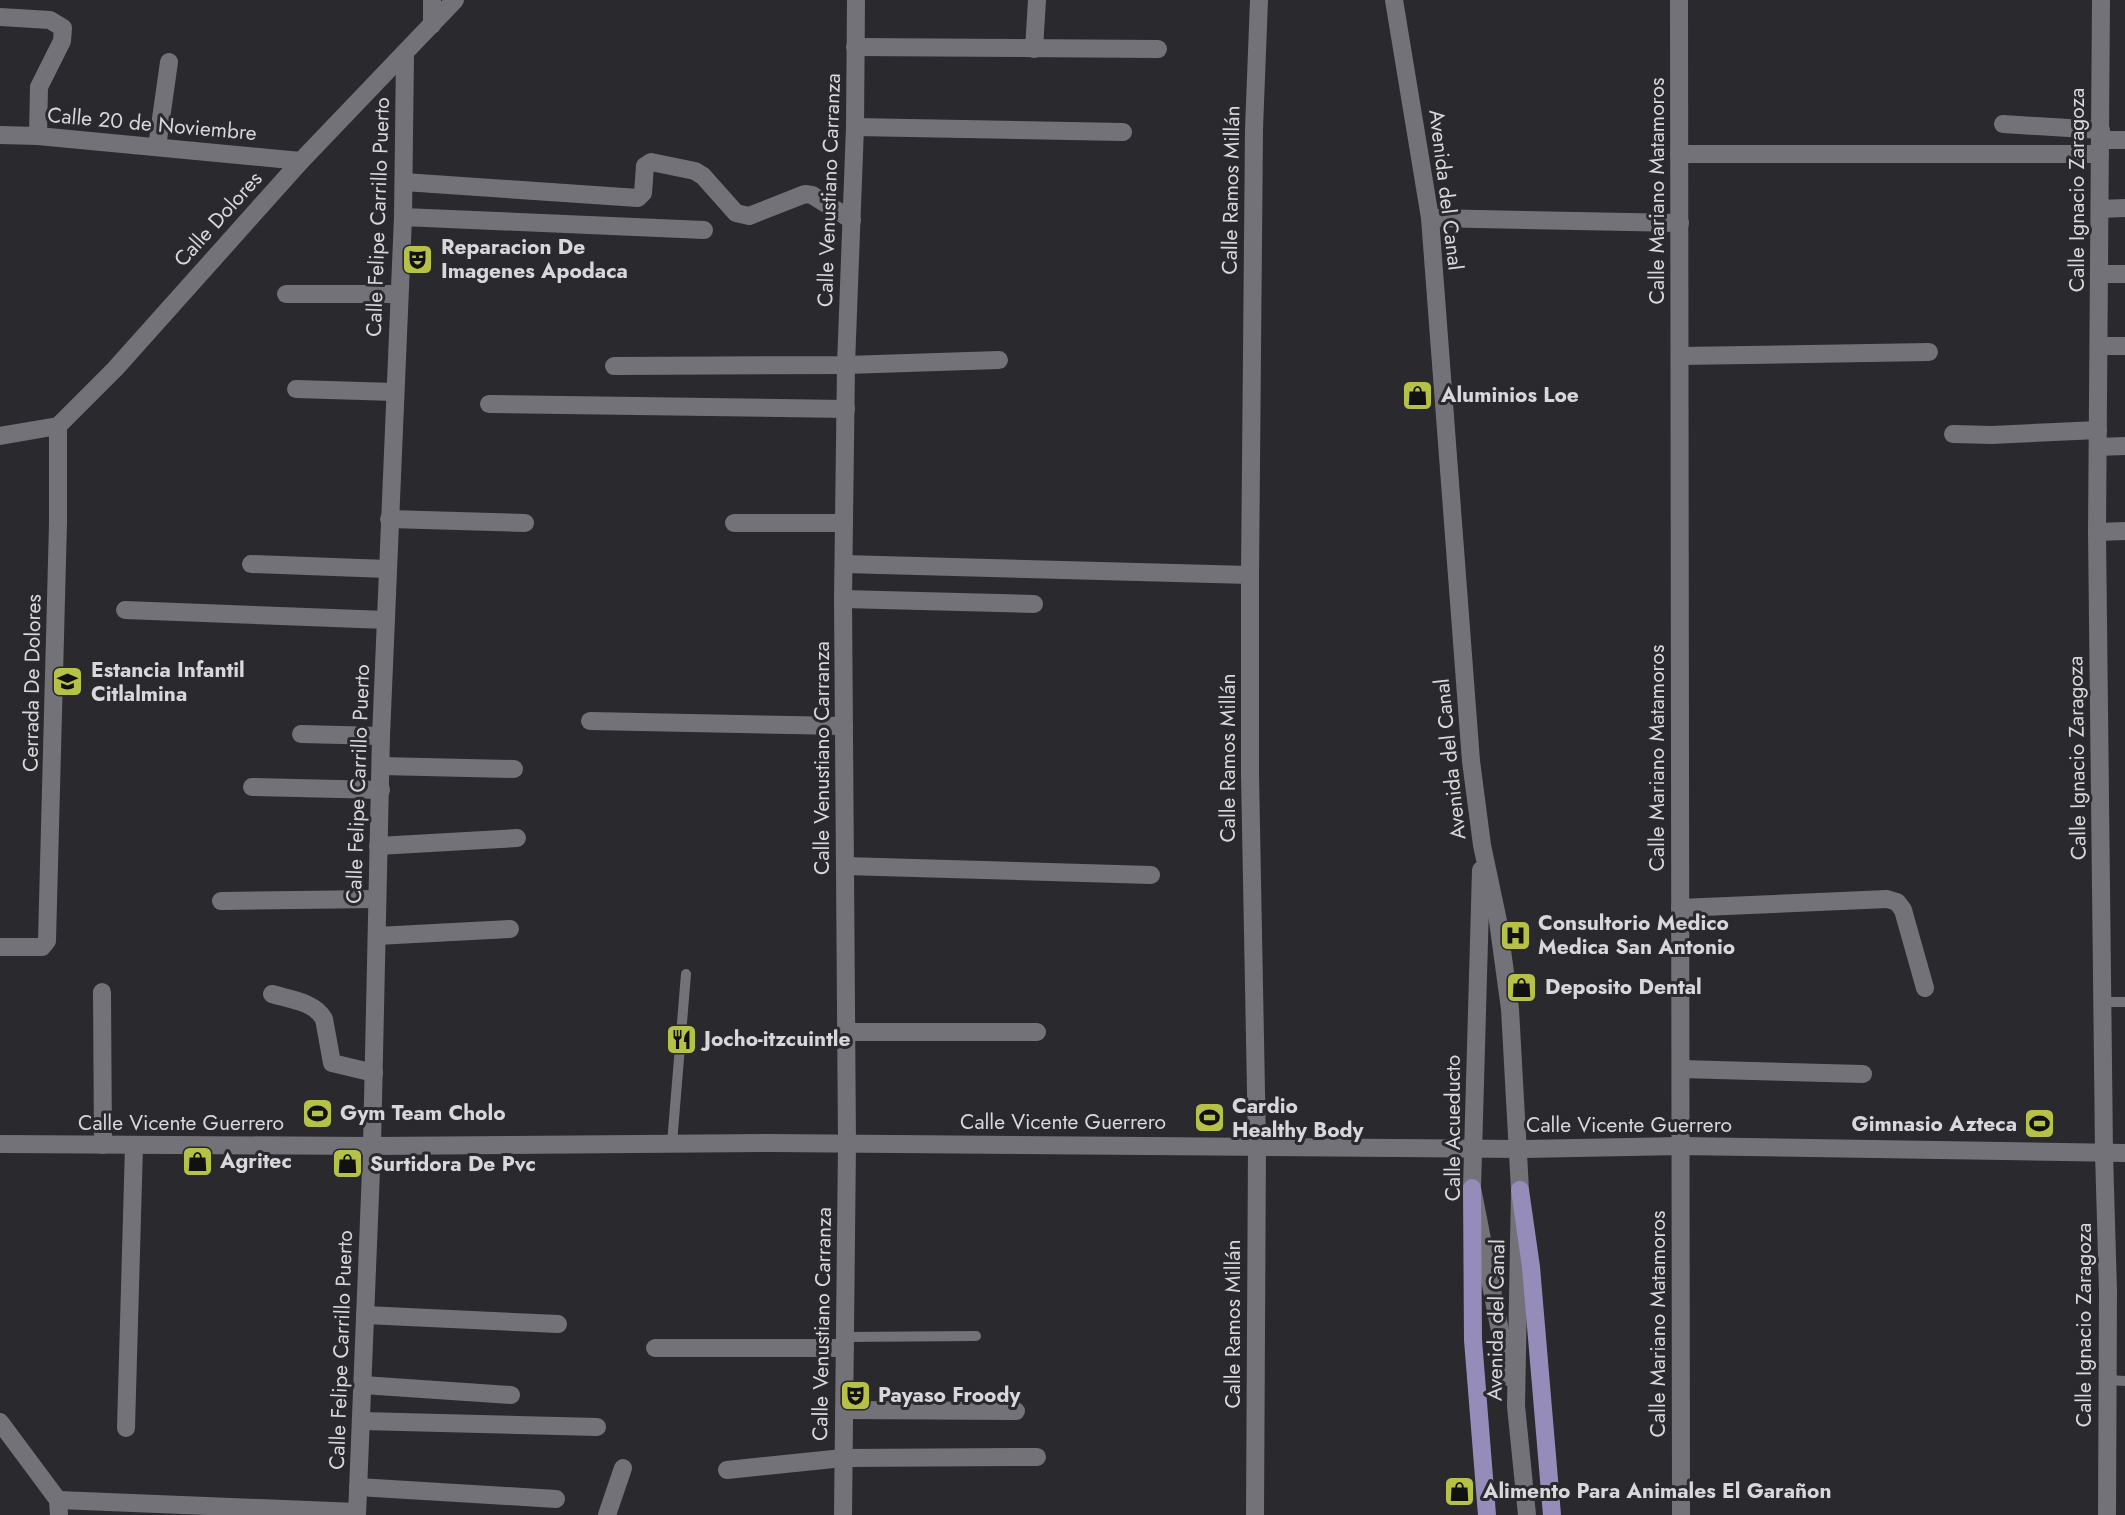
<svg xmlns="http://www.w3.org/2000/svg" width="2125" height="1515" viewBox="0 0 2125 1515" font-family="Jost,sans-serif">
	<rect width="100%" height="100%" fill="#2a292e"/>
	<g fill="none" stroke-linecap="round" stroke-linejoin="round">
		<g stroke="#737278" stroke-width="10">
			<polyline points="2102,1002 2125,1002"/>
			<polyline points="672,1143 686,974"/>
			<polyline points="845,1337 976,1336"/>
			<polyline points="2108,1380 2125,1381"/>
		</g>
		<g stroke="#737278" stroke-width="18">
			<polyline points="1679,0 1681,1515"/>
			<polyline points="2101,0 2097,532 2104,1153 2108,1291 2107,1515"/>
			<polyline points="0,17 50,20 63,28 62,41 39,87 38,136"/>
			<polyline points="432,25 432,0"/>
			<polyline points="855,47 1158,49"/>
			<polyline points="1034,49 1037,0"/>
			<polyline points="2003,124 2101,130"/>
			<polyline points="855,127 1123,132"/>
			<polyline points="0,135 38,136 301,161"/>
			<polyline points="2101,140 2125,140"/>
			<polyline points="157,147 169,62"/>
			<polyline points="1679,154 2100,154"/>
			<polyline points="404,182 638,198 643,193 645,166 651,162 695,171 703,176 736,213 749,216 805,194 812,195 852,220"/>
			<polyline points="2100,209 2125,208"/>
			<polyline points="403,217 704,230"/>
			<polyline points="1430,218 1680,223"/>
			<polyline points="2100,274 2125,274"/>
			<polyline points="286,294 399,294"/>
			<polyline points="2099,346 2125,346"/>
			<polyline points="1680,356 1929,352"/>
			<polyline points="614,366 846,365 999,360"/>
			<polyline points="296,389 395,392"/>
			<polyline points="489,404 846,409"/>
			<polyline points="1953,434 1992,435 2098,430"/>
			<polyline points="0,436 58,426 115,369 301,161 455,0"/>
			<polyline points="2098,447 2125,446"/>
			<polyline points="389,519 525,523"/>
			<polyline points="734,523 844,523"/>
			<polyline points="2097,532 2125,531"/>
			<polyline points="251,564 387,569"/>
			<polyline points="844,564 1250,575"/>
			<polyline points="843,599 1034,604"/>
			<polyline points="125,610 386,620"/>
			<polyline points="590,721 844,726"/>
			<polyline points="301,734 381,736"/>
			<polyline points="381,766 514,769"/>
			<polyline points="252,787 381,790"/>
			<polyline points="378,846 517,838"/>
			<polyline points="845,866 1151,875"/>
			<polyline points="221,901 376,899"/>
			<polyline points="1680,908 1887,899 1897,902 1903,910 1925,988"/>
			<polyline points="377,936 510,929"/>
			<polyline points="0,947 42,947 47,941 58,523 58,426"/>
			<polyline points="102,992 103,1145"/>
			<path d="M272,994C289,999 315,1002 324,1019L332,1063L374,1073"/>
			<polyline points="846,1032 1037,1032"/>
			<polyline points="1681,1069 1863,1074"/>
			<polyline points="0,1144 372,1146 769,1143 1520,1149 1681,1146 2125,1153"/>
			<polyline points="365,1315 558,1324"/>
			<polyline points="655,1348 845,1348"/>
			<polyline points="363,1385 511,1395"/>
			<polyline points="844,1410 1016,1411"/>
			<polyline points="362,1421 597,1427"/>
			<polyline points="0,1422 58,1500 59,1515"/>
			<polyline points="126,1428 134,1146"/>
			<polyline points="727,1470 843,1458 1037,1457"/>
			<polyline points="358,1487 556,1499"/>
			<polyline points="58,1500 357,1512"/>
			<polyline points="357,1515 372,1146 381,736 403,217 405,54"/>
			<polyline points="607,1515 623,1468"/>
			<polyline points="843,1515 847,1144 843,599 846,365 855,127 856,0"/>
			<polyline points="1255,1515 1257,1145 1250,774 1250,575 1254,129 1259,0"/>
		</g>
		<g stroke="#737278" stroke-width="18">
			<polyline points="1394,0 1430,218 1471,761 1482,845 1498,921 1510,1009 1520,1190 1516,1406 1527,1515"/>
			<polyline points="1481,870 1472,1188 1509,1377"/>
		</g>
		<g stroke="#968cba" stroke-width="18">
			<polyline points="1472,1188 1473,1340 1487,1515"/>
			<polyline points="1520,1190 1531,1267 1552,1515"/>
		</g>
	</g>
	<defs>
		<symbol id="theatre-square" viewBox="-11 -11 22 22"><rect x="-9" y="-9" width="18" height="18" rx="4" fill="#b6c148" stroke="#2a292e"/><path d="M-5-5.5Q0-4 5-5.5V0Q5 5 0 6Q-5 5-5 0ZM-3.3-2.5H-1v1.5H-3.3ZM1-2.5H3.3v1.5H1ZM-2.8 1Q0 5.5 2.8 1Z" fill="#111"/></symbol>
		<symbol id="shop-square" viewBox="-11 -11 22 22"><rect x="-9" y="-9" width="18" height="18" rx="4" fill="#b6c148" stroke="#2a292e"/><path d="M-5-2.5h2.3a2.7 3.5 0 0 1 5.4 0H5L5.5 6h-11ZM-1.5-2.5h3a1.5 2.3 0 0 0-3 0Z" fill="#111"/></symbol>
		<symbol id="school-square" viewBox="-11 -11 22 22"><rect x="-9" y="-9" width="18" height="18" rx="4" fill="#b6c148" stroke="#2a292e"/><path d="M0-5L7-2L0 1L-7-2ZM-4 1L0 2.5L4 1V4Q0 6-4 4Z" fill="#111"/></symbol>
		<symbol id="hospital-square" viewBox="-11 -11 22 22"><rect x="-9" y="-9" width="18" height="18" rx="4" fill="#b6c148" stroke="#2a292e"/><path d="M-5-5h3v3.5h4V-5h3V5h-3V1.5h-4V5h-3Z" fill="#111"/></symbol>
		<symbol id="restaurant-square" viewBox="-11 -11 22 22"><rect x="-9" y="-9" width="18" height="18" rx="4" fill="#b6c148" stroke="#2a292e"/><path d="M-5-6h1v4h1v-4h1v4h1v-4h1v5L-1.5 .5V6h-2V.5L-5-1ZM5-6V6H3V1.5H1.5Q1.5-4 5-6Z" fill="#111"/></symbol>
		<symbol id="stadium-square" viewBox="-11 -11 22 22"><rect x="-9" y="-9" width="18" height="18" rx="4" fill="#b6c148" stroke="#2a292e"/><path d="M0-5a6.5 5 0 1 0 0 10a6.5 5 0 1 0 0-10ZM-3.5-1.8h7v3.6h-7Z" fill="#111"/></symbol>
	</defs>
	<g fill-rule="evenodd">
		<use href="#theatre-square" x="400" y="242" width="35" height="35"/>
		<use href="#shop-square" x="1400" y="378" width="35" height="35"/>
		<use href="#school-square" x="50" y="664" width="35" height="35"/>
		<use href="#hospital-square" x="1498" y="918" width="35" height="35"/>
		<use href="#shop-square" x="1504" y="970" width="35" height="35"/>
		<use href="#restaurant-square" x="664" y="1022" width="35" height="35"/>
		<use href="#stadium-square" x="300" y="1096" width="35" height="35"/>
		<use href="#stadium-square" x="1192" y="1100" width="35" height="35"/>
		<use href="#stadium-square" x="2022" y="1106" width="35" height="35"/>
		<use href="#shop-square" x="180" y="1144" width="35" height="35"/>
		<use href="#shop-square" x="330" y="1146" width="35" height="35"/>
		<use href="#theatre-square" x="838" y="1378" width="35" height="35"/>
		<use href="#shop-square" x="1442" y="1474" width="35" height="35"/>
	</g>
	<g text-anchor="middle" stroke-width="6" stroke-linejoin="round" paint-order="stroke">
		<g font-size="21" fill="#d8d8db" stroke="#2a292e">
			<text transform="translate(152 124) rotate(5)" y="7">Calle 20 de Noviembre</text>
			<text transform="translate(829 190) rotate(-88)" y="7">Calle Venustiano Carranza</text>
			<text transform="translate(1231 190) rotate(-89)" y="7">Calle Ramos Millán</text>
			<text transform="translate(1446 190) rotate(83)" y="7">Avenida del Canal</text>
			<text transform="translate(2077 190) rotate(-90)" y="7">Calle Ignacio Zaragoza</text>
			<text transform="translate(1657 191) rotate(-90)" y="7">Calle Mariano Matamoros</text>
			<text transform="translate(378 217) rotate(-88)" y="7">Calle Felipe Carrillo Puerto</text>
			<text transform="translate(218 219) rotate(-48)" y="7">Calle Dolores</text>
			<text transform="translate(32 683) rotate(-89)" y="7">Cerrada De Dolores</text>
			<text transform="translate(822 758) rotate(-90)" y="7">Calle Venustiano Carranza</text>
			<text transform="translate(1228 758) rotate(-90)" y="7">Calle Ramos Millán</text>
			<text transform="translate(1657 758) rotate(-90)" y="7">Calle Mariano Matamoros</text>
			<text transform="translate(2077 758) rotate(-91)" y="7">Calle Ignacio Zaragoza</text>
			<text transform="translate(1450 759) rotate(-96)" y="7">Avenida del Canal</text>
			<text transform="translate(358 784) rotate(-88)" y="7">Calle Felipe Carrillo Puerto</text>
			<text x="1063" y="1129">Calle Vicente Guerrero</text>
			<text x="181" y="1130">Calle Vicente Guerrero</text>
			<text x="1629" y="1132">Calle Vicente Guerrero</text>
			<text transform="translate(1453 1128) rotate(-90)" y="7">Calle Acueducto</text>
			<text transform="translate(1496 1320) rotate(-89)" y="7">Avenida del Canal</text>
			<text transform="translate(822 1324) rotate(-89)" y="7">Calle Venustiano Carranza</text>
			<text transform="translate(1233 1324) rotate(-90)" y="7">Calle Ramos Millán</text>
			<text transform="translate(1658 1324) rotate(-90)" y="7">Calle Mariano Matamoros</text>
			<text transform="translate(2084 1325) rotate(-90)" y="7">Calle Ignacio Zaragoza</text>
			<text transform="translate(341 1350) rotate(-88)" y="7">Calle Felipe Carrillo Puerto</text>
		</g>
		<g font-size="21" font-weight="bold" fill="#d8d8db" stroke="#2a292e" text-anchor="start">
			<text x="441" y="254">Reparacion De<tspan x="441" dy="24">Imagenes Apodaca</tspan></text>
			<text x="1441" y="402">Aluminios Loe</text>
			<text x="91" y="677">Estancia Infantil<tspan x="91" dy="24">Citlalmina</tspan></text>
			<text x="1538" y="930">Consultorio Medico<tspan x="1538" dy="24">Medica San Antonio</tspan></text>
			<text x="1545" y="994">Deposito Dental</text>
			<text x="704" y="1046">Jocho-itzcuintle</text>
			<text x="1232" y="1113">Cardio<tspan x="1232" dy="24">Healthy Body</tspan></text>
			<text x="340" y="1120">Gym Team Cholo</text>
			<text x="2017" y="1131" text-anchor="end">Gimnasio Azteca</text>
			<text x="220" y="1168">Agritec</text>
			<text x="370" y="1171">Surtidora De Pvc</text>
			<text x="878" y="1402">Payaso Froody</text>
			<text x="1483" y="1498">Alimento Para Animales El Garañon</text>
		</g>
	</g>
</svg>
